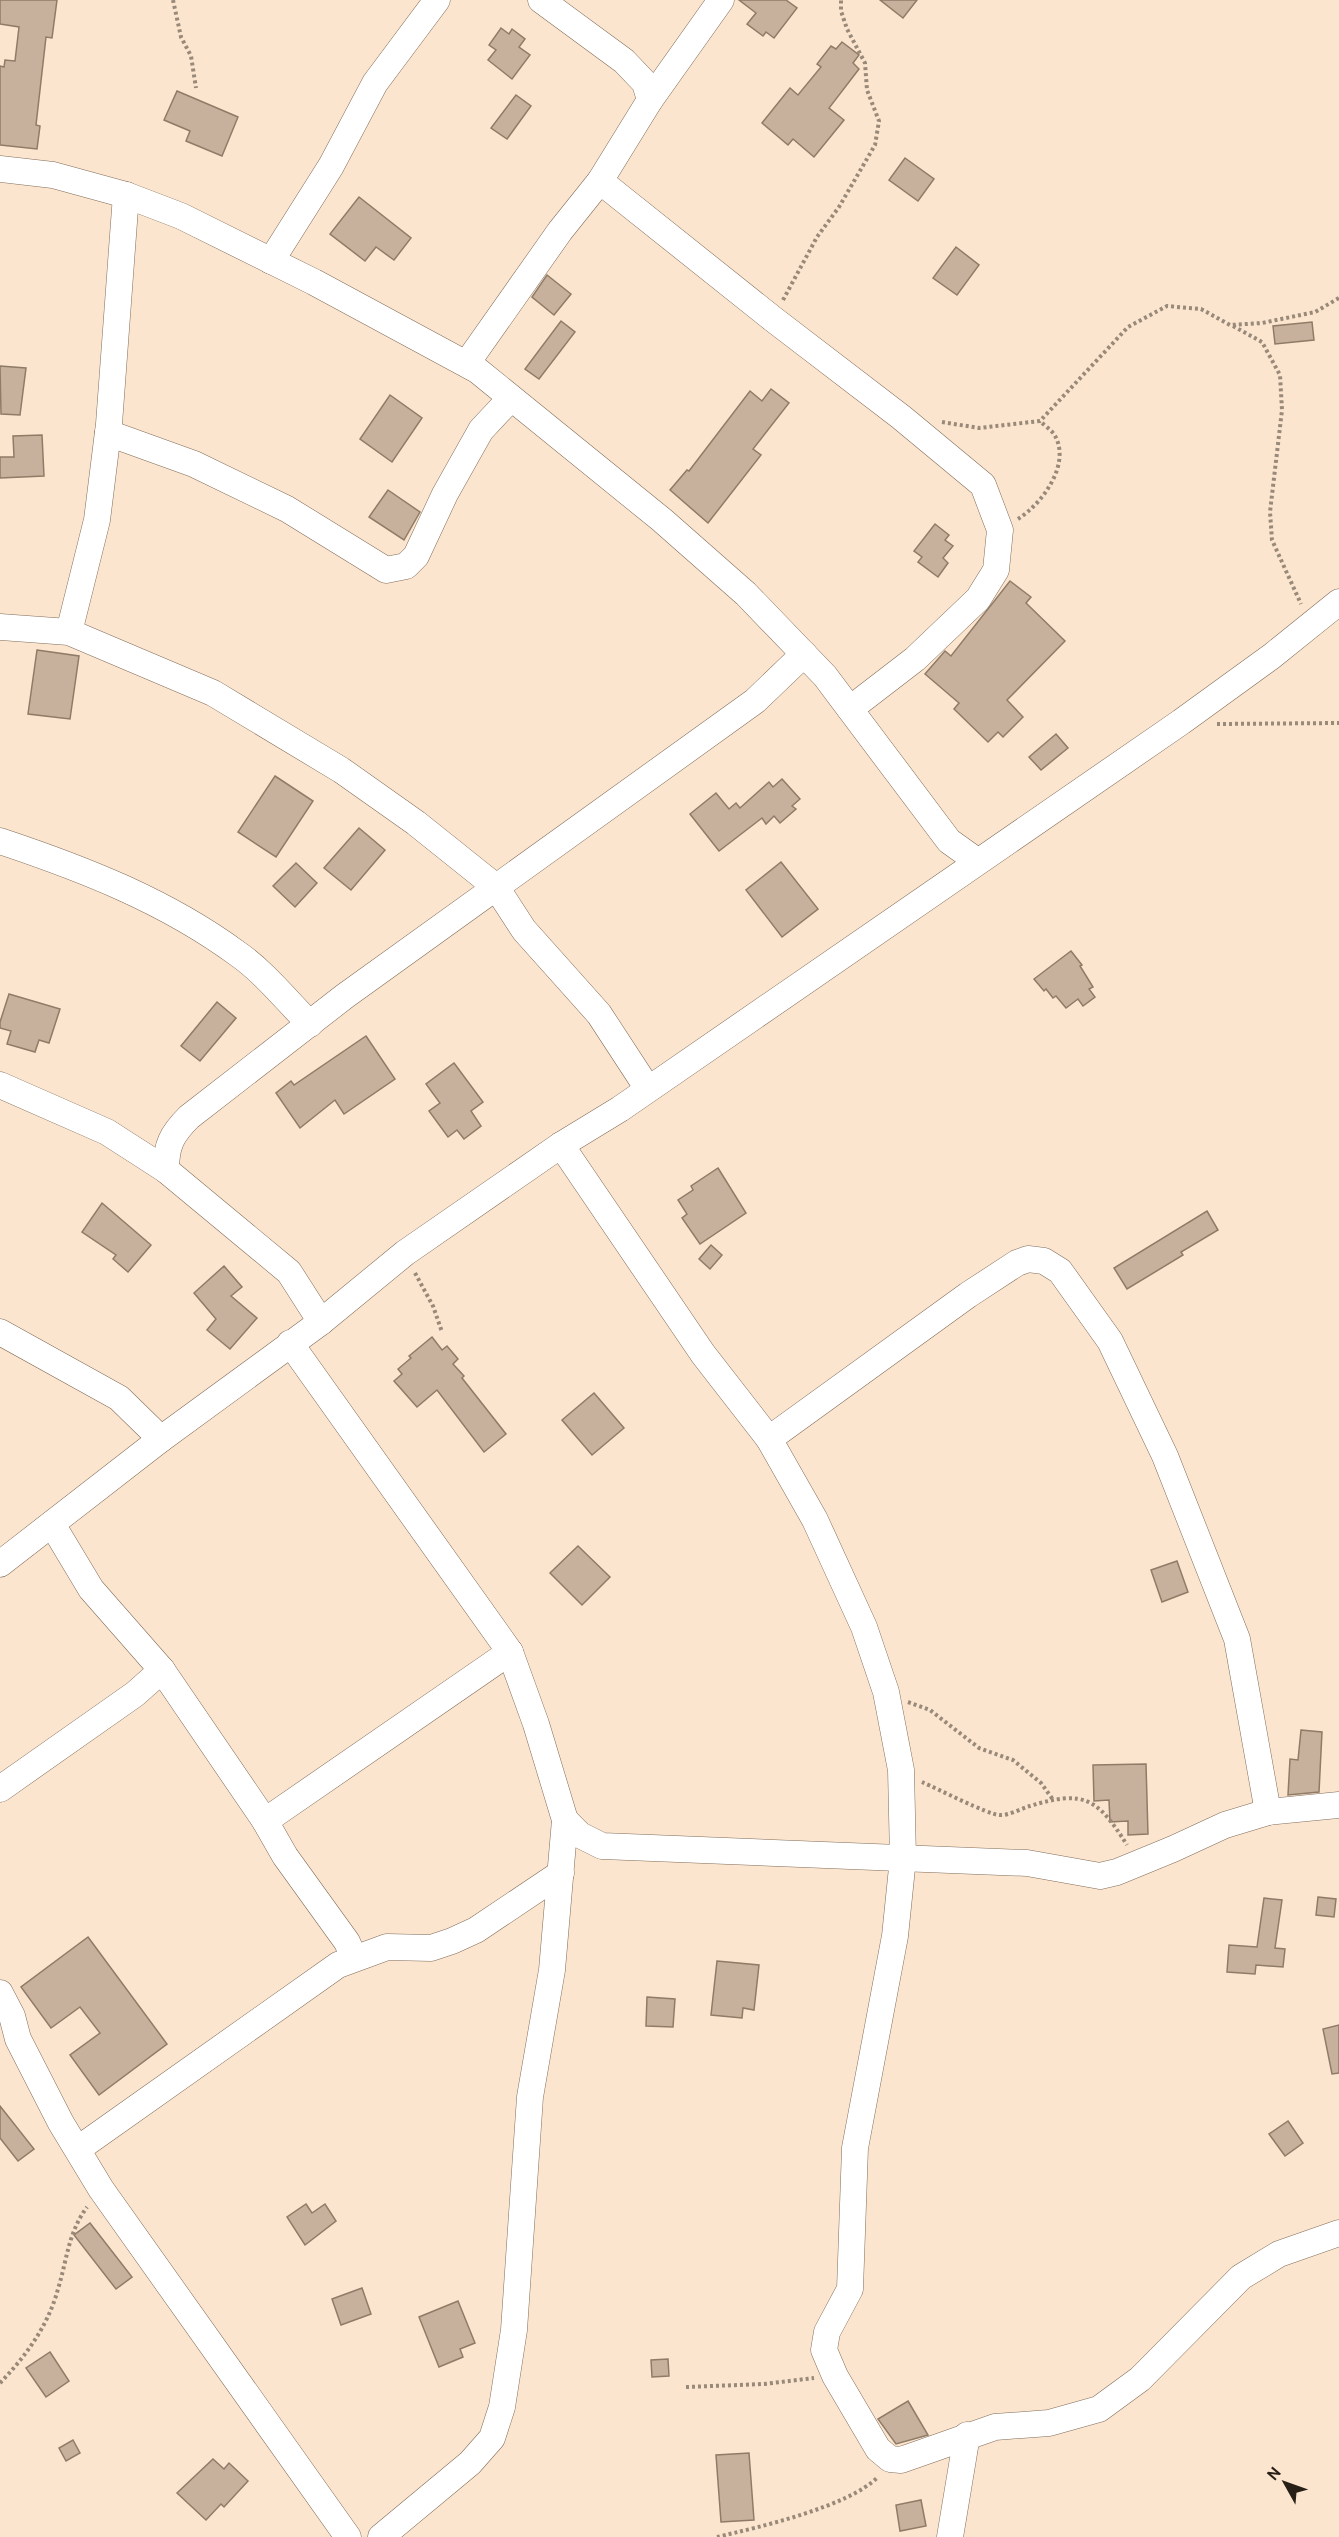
<svg xmlns="http://www.w3.org/2000/svg" width="1339" height="2537" viewBox="0 0 1339 2537" font-family="Cabin,sans-serif">
	<rect width="100%" height="100%" fill="#fce5cf"/>
	<g fill="#c7b19c" stroke="#8f7b67" stroke-width="1.5">
		<polygon points="0,0 57,0 52,38 46,37 36,125 40,126 37,149 0,145 0,66 4,67 5,60 15,61 19,27 0,24"/>
		<polygon points="739,0 786,0 797,8 774,38 766,32 763,36 747,24 756,13"/>
		<polygon points="880,0 917,0 903,18"/>
		<polygon points="501,28 509,34 512,29 525,39 519,47 530,55 512,79 488,60 496,50 489,45"/>
		<polygon points="842,42 859,55 853,63 859,69 829,108 844,120 814,157 793,139 788,145 762,123 790,88 798,95 821,67 817,64 831,46 836,49"/>
		<polygon points="177,91 238,117 222,156 186,141 190,131 164,120"/>
		<polygon points="516,95 531,106 507,139 491,128"/>
		<polygon points="905,158 934,179 918,201 889,180"/>
		<polygon points="359,197 411,238 394,260 376,247 365,261 330,234"/>
		<polygon points="956,247 979,265 957,295 933,278"/>
		<polygon points="547,275 571,294 554,315 532,297"/>
		<polygon points="561,321 575,332 539,379 525,369"/>
		<polygon points="1312,322 1314,340 1275,344 1273,326"/>
		<polygon points="0,366 26,368 20,415 1,414"/>
		<polygon points="771,389 789,403 753,449 761,455 708,523 670,490 687,470 689,471 750,391 762,401"/>
		<polygon points="390,395 422,418 392,462 360,439"/>
		<polygon points="42,435 44,476 0,478 0,457 14,457 13,436"/>
		<polygon points="388,490 420,512 404,540 369,517"/>
		<polygon points="935,524 949,535 945,540 953,546 943,558 948,563 938,577 918,562 922,557 914,551"/>
		<polygon points="1010,581 1031,597 1026,603 1065,641 1007,700 1023,717 1003,737 998,732 988,742 954,709 959,703 925,674 945,651 951,656"/>
		<polygon points="37,650 79,656 70,719 28,714"/>
		<polygon points="1056,734 1068,748 1041,770 1029,757"/>
		<polygon points="275,776 313,801 276,857 238,832"/>
		<polygon points="782,779 800,799 792,806 796,809 780,823 774,816 766,824 762,818 719,851 690,814 716,793 729,809 736,803 740,808 769,782 773,787"/>
		<polygon points="359,828 385,850 351,890 324,868"/>
		<polygon points="781,862 818,909 782,937 746,890"/>
		<polygon points="296,863 317,883 295,907 273,886"/>
		<polygon points="1071,951 1082,965 1080,966 1093,987 1089,989 1095,997 1083,1006 1078,999 1066,1008 1056,996 1053,998 1046,989 1044,991 1034,979"/>
		<polygon points="9,994 60,1009 49,1043 39,1040 35,1052 7,1044 11,1031 0,1028 0,1022"/>
		<polygon points="217,1002 236,1018 200,1061 181,1046"/>
		<polygon points="366,1036 395,1079 344,1114 335,1100 300,1128 276,1093 291,1081 294,1085"/>
		<polygon points="454,1063 483,1102 471,1111 481,1126 464,1139 457,1130 448,1137 429,1111 440,1103 426,1084"/>
		<polygon points="718,1168 746,1213 700,1244 682,1218 687,1214 678,1200 693,1190 691,1186"/>
		<polygon points="102,1203 151,1245 128,1272 113,1259 116,1255 82,1232"/>
		<polygon points="1207,1211 1218,1230 1181,1252 1183,1255 1127,1289 1114,1268"/>
		<polygon points="711,1245 722,1255 710,1269 699,1259"/>
		<polygon points="224,1266 242,1287 231,1296 257,1318 230,1349 207,1330 216,1319 194,1293"/>
		<polygon points="432,1337 442,1350 447,1346 458,1359 453,1364 464,1376 462,1378 506,1434 484,1452 437,1390 417,1407 394,1381 402,1374 398,1369 411,1358 409,1356"/>
		<polygon points="594,1393 624,1428 592,1455 562,1420"/>
		<polygon points="578,1546 610,1577 582,1605 550,1573"/>
		<polygon points="1177,1561 1188,1592 1162,1602 1151,1570"/>
		<polygon points="1301,1730 1322,1732 1319,1792 1288,1795 1290,1759 1298,1760"/>
		<polygon points="1146,1764 1148,1834 1128,1835 1128,1821 1110,1822 1109,1800 1094,1801 1093,1765"/>
		<polygon points="1318,1897 1336,1899 1334,1917 1316,1915"/>
		<polygon points="1264,1898 1282,1900 1275,1948 1285,1949 1283,1967 1256,1965 1255,1974 1227,1972 1229,1945 1257,1947"/>
		<polygon points="88,1937 167,2044 99,2095 70,2055 100,2033 80,2007 51,2028 21,1987"/>
		<polygon points="717,1961 759,1965 754,2010 743,2008 742,2018 711,2015"/>
		<polygon points="647,1997 675,1999 673,2027 646,2026"/>
		<polygon points="1339,2025 1339,2073 1332,2074 1323,2029"/>
		<polygon points="0,2106 34,2149 18,2161 0,2138"/>
		<polygon points="1288,2121 1303,2143 1285,2156 1269,2134"/>
		<polygon points="306,2204 312,2213 325,2204 336,2221 305,2245 287,2217"/>
		<polygon points="90,2223 132,2277 116,2289 74,2235"/>
		<polygon points="362,2288 371,2314 341,2325 332,2299"/>
		<polygon points="458,2301 475,2343 460,2349 463,2357 439,2367 419,2317"/>
		<polygon points="50,2352 69,2381 46,2397 26,2368"/>
		<polygon points="668,2359 669,2376 652,2377 651,2360"/>
		<polygon points="908,2401 928,2435 896,2444 878,2419"/>
		<polygon points="73,2440 80,2453 66,2461 59,2448"/>
		<polygon points="749,2453 754,2520 721,2522 716,2455"/>
		<polygon points="213,2459 224,2469 229,2463 248,2481 224,2507 221,2504 206,2520 177,2493"/>
		<polygon points="921,2500 926,2526 900,2531 896,2505"/>
	</g>
	<g fill="none" stroke-linecap="round" stroke-linejoin="round">
		<defs>
			<g id="minor">
				<polyline points="541,0 624,61 645,83 650,100"/>
				<polyline points="0,169 53,175 126,195 181,216 314,282 477,370 662,520 746,594 825,676 949,841 977,861"/>
				<polyline points="600,181 773,319 901,417 983,485 1000,530 996,570 978,599 915,659 850,709"/>
				<polyline points="271,261 331,166 375,83 437,0"/>
				<polyline points="467,363 560,231 600,181 650,100 721,0"/>
				<polyline points="108,433 194,464 287,509 386,570 406,566 416,556 445,494 481,430 511,398"/>
				<polyline points="0,627 69,632 213,693 341,770 416,823 496,887 524,930 599,1014 648,1089"/>
				<polyline points="69,632 97,520 109,424 126,195"/>
				<path d="M0,841C84,869 166,901 238,954C264,972 287,1001 310,1024"/>
				<polyline points="0,1085 107,1132 166,1170 289,1272 321,1322"/>
				<polyline points="561,1145 703,1354 769,1439 815,1520 864,1627 886,1692 901,1770 903,1858 895,1936 855,2148 850,2289 827,2332 824,2350 835,2376 878,2449 890,2459 901,2460 995,2427 1049,2423 1099,2409 1140,2379 1241,2277 1279,2254 1339,2233"/>
				<path d="M166,1170C166,1145 172,1134 189,1117L345,996L755,701L804,654"/>
				<polyline points="0,1332 119,1398 161,1439"/>
				<polyline points="290,1343 510,1652 536,1724 565,1820 552,1970 530,2097 514,2330 502,2407 492,2438 470,2463 381,2537"/>
				<polyline points="769,1439 968,1295 1017,1263 1028,1259 1044,1261 1060,1271 1110,1341 1165,1456 1237,1639 1268,1812"/>
				<polyline points="52,1524 91,1589 162,1670 265,1821 285,1856 347,1942 354,1958"/>
				<polyline points="0,1564 161,1439 321,1322 405,1253 561,1145 620,1109 1181,722 1272,656 1339,602"/>
				<polyline points="0,1789 135,1694 162,1670"/>
				<polyline points="565,1820 580,1835 602,1846 1027,1863 1100,1876 1117,1872 1173,1849 1225,1825 1268,1812 1339,1805"/>
				<polyline points="265,1821 510,1652"/>
				<polyline points="0,1993 12,2016 18,2039 61,2123 101,2189 348,2537"/>
				<polyline points="78,2149 338,1965 387,1947 431,1948 452,1941 476,1930 561,1873"/>
				<polyline points="950,2537 967,2435"/>
			</g>
		</defs>
		<use href="#minor" stroke="#816d59" stroke-width="27"/>
		<g stroke="#998979" stroke-width="4" stroke-dasharray="3 3" stroke-linecap="butt">
			<polyline points="173,0 181,37 191,56 196,88"/>
			<polyline points="783,300 817,237 839,207 875,145 879,121 867,90 865,63 847,29 841,11 841,0"/>
			<polyline points="1233,326 1262,342 1280,375 1282,410 1270,512 1272,540 1301,604"/>
			<polyline points="942,422 979,428 1040,421 1128,327 1167,306 1201,309 1230,325 1262,323 1315,312 1339,298"/>
			<path d="M1018,519C1043,503 1072,463 1054,434C1050,429 1044,425 1040,421"/>
			<polyline points="1217,724 1339,723"/>
			<polyline points="415,1273 433,1306 442,1332"/>
			<polyline points="908,1702 930,1710 979,1748 1013,1760 1041,1783 1054,1801"/>
			<path d="M922,1782C938,1789 987,1814 999,1815C1008,1816 1020,1809 1030,1806C1085,1789 1098,1799 1127,1845"/>
			<path d="M0,2383C26,2356 48,2326 58,2289C67,2260 68,2233 87,2207"/>
			<polyline points="686,2387 764,2384 814,2378"/>
			<path d="M717,2537C759,2527 848,2507 878,2477"/>
		</g>
		<use href="#minor" stroke="#fff" stroke-width="26"/>
	</g>
	<g transform="translate(1285 2483) rotate(310)" stroke="#fce5cf" stroke-width="4.5" paint-order="stroke">
	<path d="M0-4.5L10 22L0 15L-10 22Z" fill="#282017"/>
	<text y="-9" font-size="16" font-weight="bold" text-anchor="middle" fill="#282017">N</text>
	</g>
</svg>
